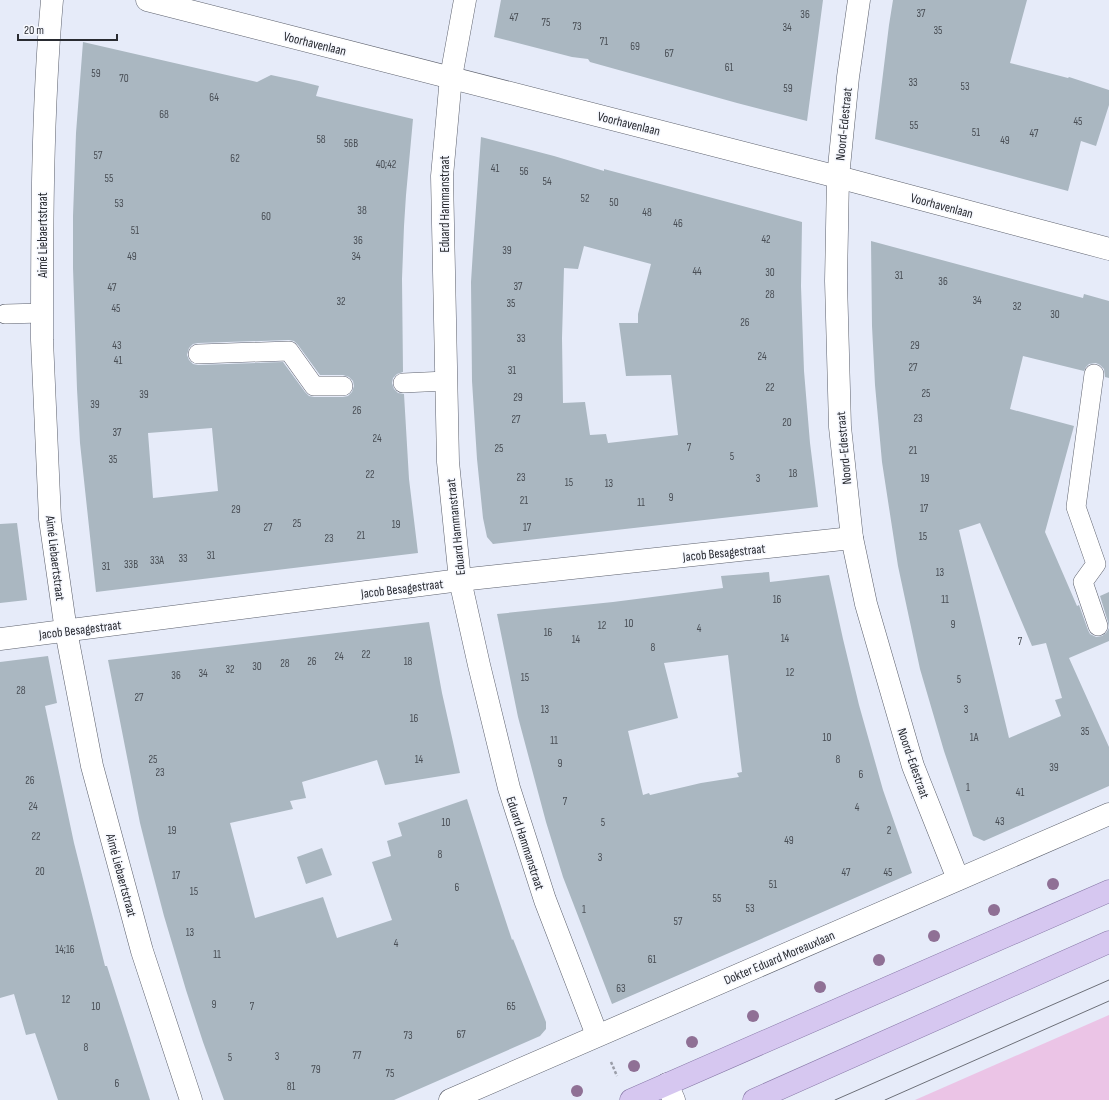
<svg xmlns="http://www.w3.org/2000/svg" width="1109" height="1100" viewBox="0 0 1109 1100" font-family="'Sofia Sans Condensed',sans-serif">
	<rect width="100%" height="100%" fill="#e6ebf9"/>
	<polygon fill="#ebc4e6" points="1109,1015 1109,1100 915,1100"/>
	<g fill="#aab7c1" fill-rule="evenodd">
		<polygon points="501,0 823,0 807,121 737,103 590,62 588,59 572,57 494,37"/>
		<polygon points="893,0 1027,0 1010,63 1068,78 1069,77 1109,90 1109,105 1096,146 1081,141 1068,191 875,139 889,25"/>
		<path d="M83,42L257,82L271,75L299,81L319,86L316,96L413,119L406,195L404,226L402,279L403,372L397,374L393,378L392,383L394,389L398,393L404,394L409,479L418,553L96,592L80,443L77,389L73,268V216L76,133ZM289,340L294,341L298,345L320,375H343L349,377L353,381L354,386L352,392L348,396L343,397H314L309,396L305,392L283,362L198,365L193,364L189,360L187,355L189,348L193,344L198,343ZM212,428L218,491L153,498L148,433Z"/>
		<path d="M481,137L554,156L604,171V169L802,222L801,286L804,371L810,443L818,507L493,544L487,537L483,518L477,459L472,381L471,282L473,250ZM584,246L651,264L638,314V323H619L626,376L671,375L678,435L608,443L606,434L590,435L585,402L563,403L562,338L564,268L578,269Z"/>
		<path d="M871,241L1083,298L1084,294L1109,301V378L1105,377L1104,369L1100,365L1096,363L1089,364L1086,367L1084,371L1023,356L1010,409L1074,426L1045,532L1077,606L1079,605L1088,630L1090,634L1096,637L1102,636L1106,633L1109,628L1108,622L1100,596L1109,592V641L1069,658L1109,747V786L984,841L973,836L944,751L920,669L898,566L882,462L875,385L872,326ZM980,523L1032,646L1046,643L1062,698L1055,700L1061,716L1009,738L959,530Z"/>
		<polygon points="17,523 27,600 0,603 0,524"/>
		<path d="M769,572L770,582L829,575L843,639L859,705L883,790L912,873L612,1004L563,877L546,822L518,717L497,614L613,602L723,588L721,576ZM728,655L742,772L737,773L739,777L701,783L650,795L649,793L643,795L628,731L678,718L664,663Z"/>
		<polygon points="429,622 442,693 460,773 385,785 377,760 302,782 306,798 290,801 293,809 230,823 255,918 323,897 337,938 392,920 372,862 391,856 387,841 402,836 398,823 467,799 494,885 512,940 513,939 546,1022 546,1029 540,1036 394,1100 224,1100 203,1042 186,990 164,916 149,859 140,823 108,660"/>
		<polygon points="48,656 57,703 45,706 74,843 105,966 107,966 150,1100 58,1100 35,1033 26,1035 14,994 0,998 0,662"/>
		<polygon points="322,848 332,875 306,884 297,857"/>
	</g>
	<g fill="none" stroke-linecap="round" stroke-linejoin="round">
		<defs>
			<g id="service">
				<polyline points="5,314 42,313"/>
				<polyline points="198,354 289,351 314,386 343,386"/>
				<polyline points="1094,374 1076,507 1096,564 1083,582 1098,626"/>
				<polyline points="403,383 446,381"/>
			</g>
			<g id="minor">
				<path d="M52,0C42,113 42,227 42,340L50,519L66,631L92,766L142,951L191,1100"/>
				<polyline points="465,0 451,77 442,176 448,462 460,580 479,665 509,788 545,900 597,1035"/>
				<polyline points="859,0 848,77 838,177 836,281 840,427 852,538 866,604 913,766 958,879"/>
				<polyline points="0,639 460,580 852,538"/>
				<polyline points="667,1084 674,1100"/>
				<polyline points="450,1100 1109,814"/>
			</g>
			<polyline id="tertiary" points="147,0 838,177 1109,249"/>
			<g id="primary">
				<polyline points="631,1100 1109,891"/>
				<polyline points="754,1100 1109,942"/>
			</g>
		</defs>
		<use href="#service" stroke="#5d616d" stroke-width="20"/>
		<use href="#minor" stroke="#5d616d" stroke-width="23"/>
		<use href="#tertiary" stroke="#5d616d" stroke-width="23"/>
		<use href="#primary" stroke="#8778a7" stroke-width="23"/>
		<polyline stroke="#9a9da8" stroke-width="2.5" stroke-dasharray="3 2" stroke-linecap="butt" points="611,1062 617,1076"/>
		<use href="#service" stroke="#fff" stroke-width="19"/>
		<use href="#minor" stroke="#fff" stroke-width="22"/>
		<use href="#tertiary" stroke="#fff" stroke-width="22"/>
		<use href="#primary" stroke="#d6c7f0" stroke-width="22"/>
		<g stroke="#6c6f78" stroke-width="1">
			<polyline points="835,1100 1109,980"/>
			<polyline points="885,1100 1109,1001"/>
		</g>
	</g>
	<g fill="#8f7095">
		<circle cx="1053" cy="884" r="6"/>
		<circle cx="994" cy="910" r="6"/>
		<circle cx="934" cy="936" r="6"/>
		<circle cx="879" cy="960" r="6"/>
		<circle cx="820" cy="987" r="6"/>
		<circle cx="753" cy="1016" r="6"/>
		<circle cx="692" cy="1042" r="6"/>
		<circle cx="634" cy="1066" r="6"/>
		<circle cx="577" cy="1091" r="6"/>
	</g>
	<g text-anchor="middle" stroke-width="3" stroke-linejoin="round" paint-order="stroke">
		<g font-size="11" fill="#494e55">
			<text x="921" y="17">37</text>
			<text x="805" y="18">36</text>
			<text x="514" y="21">47</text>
			<text x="546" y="26">75</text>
			<text x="577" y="30">73</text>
			<text x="787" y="31">34</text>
			<text x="938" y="34">35</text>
			<text x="604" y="45">71</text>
			<text x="635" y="50">69</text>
			<text x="669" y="57">67</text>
			<text x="729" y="71">61</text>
			<text x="96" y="77">59</text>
			<text x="124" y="82">70</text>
			<text x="913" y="86">33</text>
			<text x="965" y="90">53</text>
			<text x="788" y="92">59</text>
			<text x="214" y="101">64</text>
			<text x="164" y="118">68</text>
			<text x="1078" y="125">45</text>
			<text x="914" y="129">55</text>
			<text x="976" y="136">51</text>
			<text x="1034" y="137">47</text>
			<text x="321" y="143">58</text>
			<text x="1005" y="144">49</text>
			<text x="351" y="147">56B</text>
			<text x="98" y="159">57</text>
			<text x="235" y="162">62</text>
			<text x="386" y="168">40;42</text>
			<text x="495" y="172">41</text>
			<text x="524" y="175">56</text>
			<text x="109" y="182">55</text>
			<text x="547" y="185">54</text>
			<text x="585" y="202">52</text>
			<text x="614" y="206">50</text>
			<text x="119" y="207">53</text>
			<text x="362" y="214">38</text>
			<text x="647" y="216">48</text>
			<text x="266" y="220">60</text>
			<text x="678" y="227">46</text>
			<text x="135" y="234">51</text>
			<text x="766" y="243">42</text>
			<text x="358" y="244">36</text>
			<text x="507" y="254">39</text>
			<text x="132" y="260">49</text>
			<text x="356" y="260">34</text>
			<text x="697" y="275">44</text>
			<text x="770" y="276">30</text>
			<text x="899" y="279">31</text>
			<text x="943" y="285">36</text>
			<text x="518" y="290">37</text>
			<text x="112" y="291">47</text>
			<text x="770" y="298">28</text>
			<text x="977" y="304">34</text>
			<text x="341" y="305">32</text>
			<text x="511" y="307">35</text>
			<text x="1017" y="310">32</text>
			<text x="116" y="312">45</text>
			<text x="1055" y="318">30</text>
			<text x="745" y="326">26</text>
			<text x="521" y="342">33</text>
			<text x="117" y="349">43</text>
			<text x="915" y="349">29</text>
			<text x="762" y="360">24</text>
			<text x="118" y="364">41</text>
			<text x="913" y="371">27</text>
			<text x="512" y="374">31</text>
			<text x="770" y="391">22</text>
			<text x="926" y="397">25</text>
			<text x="144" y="398">39</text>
			<text x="518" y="401">29</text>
			<text x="95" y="408">39</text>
			<text x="357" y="414">26</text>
			<text x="918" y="422">23</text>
			<text x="516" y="423">27</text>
			<text x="787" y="426">20</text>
			<text x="117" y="436">37</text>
			<text x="377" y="442">24</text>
			<text x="689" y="451">7</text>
			<text x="499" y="452">25</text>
			<text x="913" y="454">21</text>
			<text x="732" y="460">5</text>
			<text x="113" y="463">35</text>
			<text x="793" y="477">18</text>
			<text x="370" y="478">22</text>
			<text x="521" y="481">23</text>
			<text x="758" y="482">3</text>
			<text x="925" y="482">19</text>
			<text x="569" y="486">15</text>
			<text x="609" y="487">13</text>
			<text x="671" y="501">9</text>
			<text x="524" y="504">21</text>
			<text x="641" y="506">11</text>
			<text x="924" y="512">17</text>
			<text x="236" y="513">29</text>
			<text x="297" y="527">25</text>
			<text x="396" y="528">19</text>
			<text x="268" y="531">27</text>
			<text x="527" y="531">17</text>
			<text x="361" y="539">21</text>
			<text x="923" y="540">15</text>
			<text x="329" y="542">23</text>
			<text x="211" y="559">31</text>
			<text x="183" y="562">33</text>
			<text x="157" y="564">33A</text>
			<text x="131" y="568">33B</text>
			<text x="106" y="570">31</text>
			<text x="940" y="576">13</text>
			<text x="777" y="603">16</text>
			<text x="945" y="603">11</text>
			<text x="629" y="627">10</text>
			<text x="953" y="628">9</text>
			<text x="602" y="629">12</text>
			<text x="699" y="632">4</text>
			<text x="548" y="636">16</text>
			<text x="785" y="642">14</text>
			<text x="576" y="643">14</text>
			<text x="1020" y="645">7</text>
			<text x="653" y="651">8</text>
			<text x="366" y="658">22</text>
			<text x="339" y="660">24</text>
			<text x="312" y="665">26</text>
			<text x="408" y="665">18</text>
			<text x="285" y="667">28</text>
			<text x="257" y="670">30</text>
			<text x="230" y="673">32</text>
			<text x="790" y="676">12</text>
			<text x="203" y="677">34</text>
			<text x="176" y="679">36</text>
			<text x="525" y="681">15</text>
			<text x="959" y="683">5</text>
			<text x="21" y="694">28</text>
			<text x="139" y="701">27</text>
			<text x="545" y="713">13</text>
			<text x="966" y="713">3</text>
			<text x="414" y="722">16</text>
			<text x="1085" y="735">35</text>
			<text x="827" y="741">10</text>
			<text x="974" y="741">1A</text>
			<text x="554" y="744">11</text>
			<text x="153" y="763">25</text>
			<text x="419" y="763">14</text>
			<text x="838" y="763">8</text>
			<text x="560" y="767">9</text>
			<text x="1054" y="771">39</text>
			<text x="160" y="776">23</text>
			<text x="861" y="778">6</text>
			<text x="30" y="784">26</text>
			<text x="968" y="791">1</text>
			<text x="1020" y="796">41</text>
			<text x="565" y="805">7</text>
			<text x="33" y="810">24</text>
			<text x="857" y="811">4</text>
			<text x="1000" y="825">43</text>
			<text x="446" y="826">10</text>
			<text x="603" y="826">5</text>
			<text x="172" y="834">19</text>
			<text x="889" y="834">2</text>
			<text x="36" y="840">22</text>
			<text x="789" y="844">49</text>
			<text x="440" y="858">8</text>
			<text x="600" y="861">3</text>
			<text x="40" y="875">20</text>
			<text x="846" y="876">47</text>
			<text x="888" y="876">45</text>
			<text x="176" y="879">17</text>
			<text x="773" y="888">51</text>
			<text x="457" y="891">6</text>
			<text x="194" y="895">15</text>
			<text x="717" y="902">55</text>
			<text x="750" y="912">53</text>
			<text x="584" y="913">1</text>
			<text x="678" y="925">57</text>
			<text x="190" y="936">13</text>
			<text x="396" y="947">4</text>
			<text x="65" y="953">14;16</text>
			<text x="217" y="958">11</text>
			<text x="652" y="963">61</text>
			<text x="621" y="992">63</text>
			<text x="66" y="1003">12</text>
			<text x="214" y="1008">9</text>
			<text x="96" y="1010">10</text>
			<text x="252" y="1010">7</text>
			<text x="511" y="1010">65</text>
			<text x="461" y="1038">67</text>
			<text x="408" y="1039">73</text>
			<text x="86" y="1051">8</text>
			<text x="357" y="1059">77</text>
			<text x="277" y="1060">3</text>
			<text x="230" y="1061">5</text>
			<text x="316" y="1073">79</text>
			<text x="390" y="1077">75</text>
			<text x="117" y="1087">6</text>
			<text x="291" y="1090">81</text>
		</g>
		<g font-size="13" fill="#292b31" stroke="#f6f8fe">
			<text transform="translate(315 43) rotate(14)" y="5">Voorhavenlaan</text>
			<text transform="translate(629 123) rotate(14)" y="5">Voorhavenlaan</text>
			<text transform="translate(843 124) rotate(-84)" y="5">Noord-Edestraat</text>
			<text transform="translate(444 204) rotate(-90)" y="5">Eduard Hammanstraat</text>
			<text transform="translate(942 205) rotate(15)" y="5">Voorhavenlaan</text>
			<text transform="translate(42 235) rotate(-90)" y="5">Aimé Liebaertstraat</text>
			<text transform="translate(843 448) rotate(-95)" y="5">Noord-Edestraat</text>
			<text transform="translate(455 527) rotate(-96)" y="5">Eduard Hammanstraat</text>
			<text transform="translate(724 552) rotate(-6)" y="5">Jacob Besagestraat</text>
			<text transform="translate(56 558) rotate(83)" y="5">Aimé Liebaertstraat</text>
			<text transform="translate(402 588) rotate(-7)" y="5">Jacob Besagestraat</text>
			<text transform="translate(80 629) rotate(-7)" y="5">Jacob Besagestraat</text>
			<text transform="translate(914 763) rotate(71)" y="5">Noord-Edestraat</text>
			<text transform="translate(526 843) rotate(72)" y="5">Eduard Hammanstraat</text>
			<text transform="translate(122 875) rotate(75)" y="5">Aimé Liebaertstraat</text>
			<text transform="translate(779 957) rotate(-23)" y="5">Dokter Eduard Moreauxlaan</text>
		</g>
	</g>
	<path d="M18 34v6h99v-6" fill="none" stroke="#292b31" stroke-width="2"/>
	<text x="24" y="34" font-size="12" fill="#292b31" stroke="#f6f8fe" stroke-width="3" paint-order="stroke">20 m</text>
</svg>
